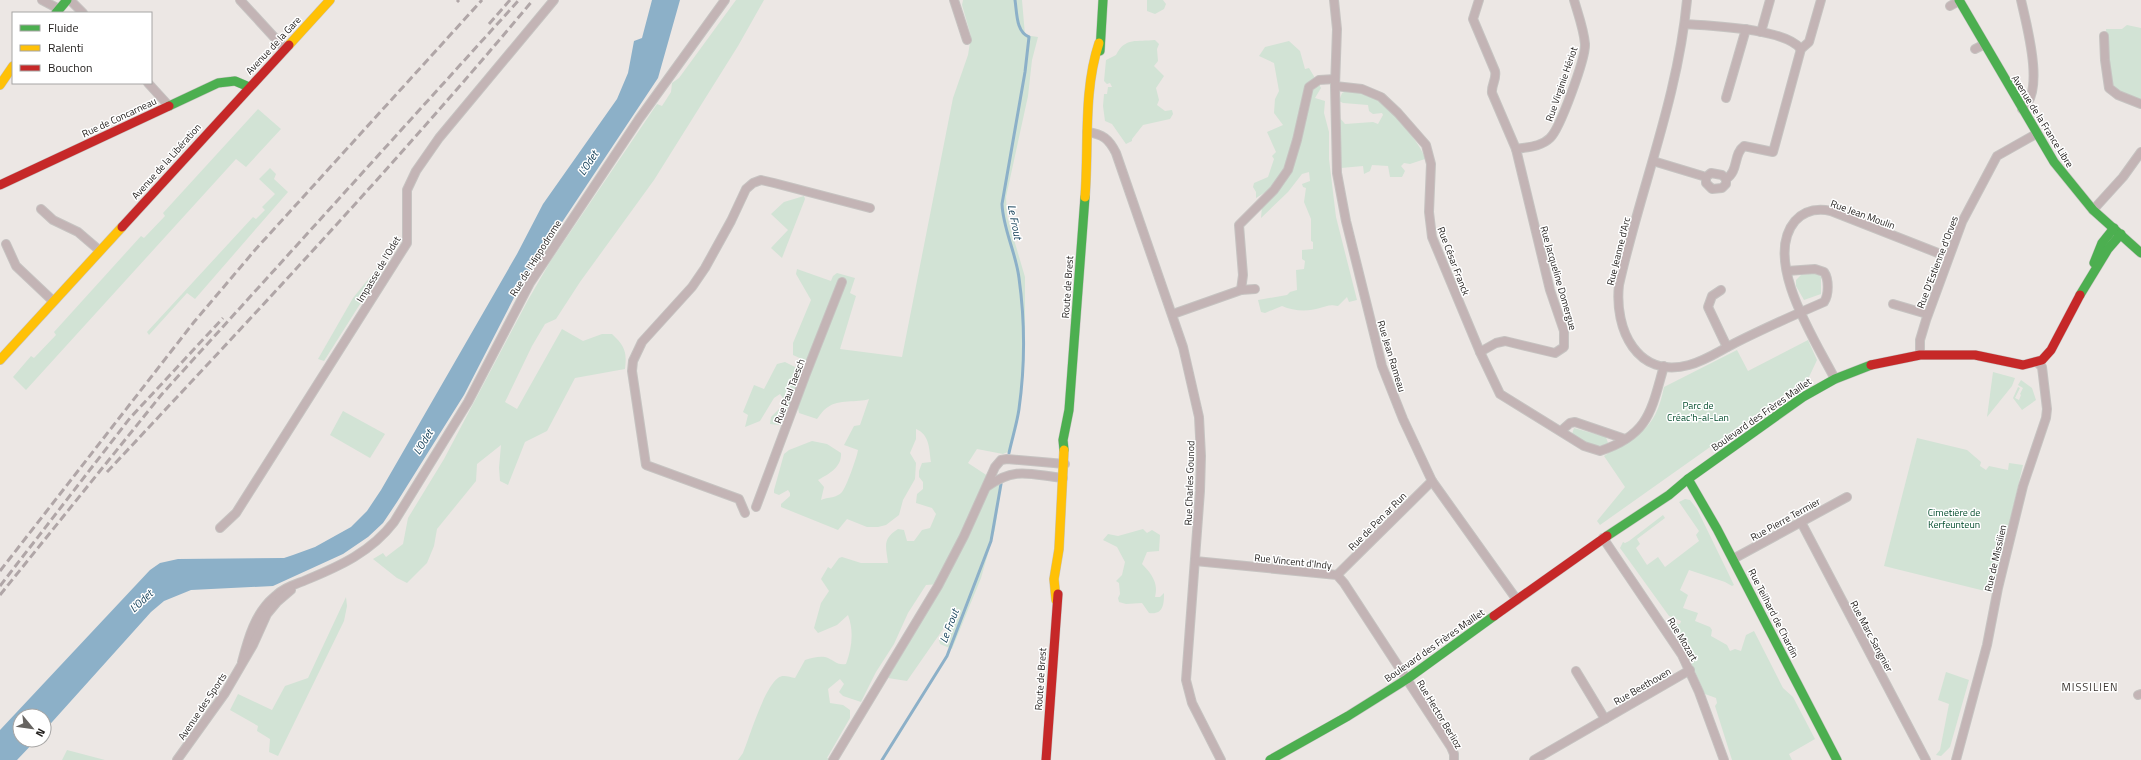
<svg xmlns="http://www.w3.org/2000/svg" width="2141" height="760" viewBox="0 0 2141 760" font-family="'Titillium Web',sans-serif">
	<rect width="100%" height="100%" fill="#ece7e4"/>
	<g fill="#d2e3d5">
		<path d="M736,0H764L738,46L654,180L580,282L556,319L545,324L532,346L505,402L517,409L562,329L583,341L602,334H612C625,346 627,352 625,369L575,378L547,431L525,442L508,485L500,481L499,468L501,445L477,464L476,481L437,529L434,546L427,563L407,583L397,578L373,559L383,553L386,557L403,544L408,518L444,459L528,300L550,262L657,104L662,106L671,92L672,83L679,78Z"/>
		<path d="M963,0H1022L1025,35L1038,37L1032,60L1028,96L1006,197L1007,216L1025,277V334L1020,403L1010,451L1003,454L977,449L968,463L997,482L1001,488L995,529L981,578L952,649L940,644L939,640L960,616L957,609L907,681L888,678L937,595L940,584L926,585L908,613L894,644L876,672L861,702L843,696L839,692L844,684L840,679L828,689L830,703L843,705L850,710V718L827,758L834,760H738L743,753C750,736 764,688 778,678C783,674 789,677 795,678L805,660C811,658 819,656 825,657C833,659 837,666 846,664C852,648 854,631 848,615L837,625L818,633L814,628L821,603L829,591L821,579L828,567L831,569L839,558L842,557L861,563H888C886,546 882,539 898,529L904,530L907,541H914L922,530L930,528L936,514L932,508L916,503L917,494L923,489V482L919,477V471L922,463L931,462C929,449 930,435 916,429V439L910,453L916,463L915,479L903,500L899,515L886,525L878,527H867L847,519L838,530L781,507V504L790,496V493L788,490L779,495L774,493V490L784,454L789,450L812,441L827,444L841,453C842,467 829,474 818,480L824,487L821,500C828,497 837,498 842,492C846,488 857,457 858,450L844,445L854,426L860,425L869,399C857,403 838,399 828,407C824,409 820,415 817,419L799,413L798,408L789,411L779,425L770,424L771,417L786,402L780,394L774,398L760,421L745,427L748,415L743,412L754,385L764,389L777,364L785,362L797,368L806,361L793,355V343L811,300L796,274L797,269L831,281L833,276L837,273L855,278L850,293L856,296L840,349L902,357L953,98L968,55L971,36L962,5Z"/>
		<polygon points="1147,0 1163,0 1166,4 1164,9 1155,14 1147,11"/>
		<polygon points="2127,25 2141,28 2141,101 2128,97 2112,87 2108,68 2106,29 2122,29"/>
		<path d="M1155,40L1159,44L1157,49L1158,61L1154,66L1164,76L1156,88L1159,100L1157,105L1165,111L1172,110L1173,114L1170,119L1143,125L1132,139V141L1126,144L1112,124L1105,121L1103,106L1104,94H1107L1108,87H1112L1110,83L1107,84L1104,81L1106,60L1116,55C1125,37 1137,42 1155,40Z"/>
		<path d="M1289,41L1300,51L1305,69L1309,68L1321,88L1315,98L1325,101L1324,113L1329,132V159L1336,217L1357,300L1349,302L1347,297L1338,306C1329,304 1327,306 1320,308C1308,312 1293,311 1282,306L1265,313L1261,312L1258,300L1287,295L1290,292L1297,290L1296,270L1304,269L1305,261L1302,259V250L1313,249V242L1311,241V219L1304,202L1306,188L1303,187L1302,184L1310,181L1309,172L1302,174L1288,192L1261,218L1262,206L1269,190L1256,198V192L1253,187L1254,183L1268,177L1274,159L1272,156L1276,152L1267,132L1283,125L1274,113L1275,99L1279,91L1274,63L1259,56L1265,47Z"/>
		<path d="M1348,90C1357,92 1367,94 1375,99C1389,107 1422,144 1425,159L1410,164L1404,163L1401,166L1405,171L1402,177H1390L1388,166L1372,165L1370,171L1364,174L1363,166L1341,168L1338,136L1339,117L1345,124L1373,122L1378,124L1383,115L1382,113L1373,114L1369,111L1368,105L1343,103L1339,101L1342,93Z"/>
		<polygon points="258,109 281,129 246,167 236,159 26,390 13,377 31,356 34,358 56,335 54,332 141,236 144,238 165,216 163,213"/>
		<polygon points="270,168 276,174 274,179 288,192 195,299 187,293 149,335 147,332 253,217 256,219 265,210 262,207 275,194 259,179"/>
		<polygon points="804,196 805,199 782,258 771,248 788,230 771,214 784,202"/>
		<polygon points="383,261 386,263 324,361 318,359 353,298"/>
		<polygon points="1816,273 1821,277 1821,294 1804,300 1796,286 1796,280 1801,275"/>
		<path d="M1808,340L1817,360L1809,377L1600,525L1597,521L1625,487L1604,456C1638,434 1655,432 1664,387L1737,350L1748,371Z"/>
		<polygon points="1993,372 2015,378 2012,386 1987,417"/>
		<polygon points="2021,380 2032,388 2036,400 2022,410 2013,398 2018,387 2020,388 2015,398 2019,400 2021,395 2020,394 2023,388 2018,385"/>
		<polygon points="343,411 385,434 370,458 330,435"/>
		<path d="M1574,428L1606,437L1608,443C1596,450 1582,443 1572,434Z"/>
		<polygon points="1917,438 1967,450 1981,462 1980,466 1986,470 1989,466 2008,470 2009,463 2023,465 1993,593 1884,566"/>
		<polygon points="1685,499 1690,500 1697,509 1734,585 1732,586 1725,582 1689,570 1680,590 1688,595 1683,608 1698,613 1695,621 1710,627 1712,630 1711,636 1727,645 1730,651 1735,649 1741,651 1746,635 1754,631 1783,688 1793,697 1815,739 1789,754 1792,760 1732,760 1715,706 1717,703 1716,698 1705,694 1673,623 1680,624 1681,621 1669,616 1620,548 1623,542 1625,543 1629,541 1663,515 1665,518 1637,539 1640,544 1636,548 1647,565 1658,557 1665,567 1699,541 1696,535 1699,531 1679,502"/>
		<path d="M1143,529L1147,533L1152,530L1160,535L1159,551L1147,552L1142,564C1151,573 1159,583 1155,597H1160L1164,593C1164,605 1163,615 1149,613L1142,603L1126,604L1119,602L1118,598L1120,594L1119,583L1116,581L1122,575L1125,562L1117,547L1103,540L1108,534L1118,536Z"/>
		<polygon points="346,597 347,606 344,621 278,756 269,752 270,739 257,731 258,726 230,710 238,694 272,710 285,686 308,678"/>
		<polygon points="1946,672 1969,680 1950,747 1941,756 1936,755 1940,750 1949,704 1938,700"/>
		<polygon points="67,750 105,760 62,760"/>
	</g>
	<polygon fill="#8cb0c8" points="652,0 680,0 658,78 521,284 464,395 397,502 383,523 368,537 343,554 273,586 191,590 164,601 151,612 44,731 44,716 20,716 20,740 36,740 17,760 0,760 0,730 150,570 160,563 178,559 284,558 293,555 315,547 351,527 367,511 381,490 517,254 543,204 617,99 628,73 634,41 642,38"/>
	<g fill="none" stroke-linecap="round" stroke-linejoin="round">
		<g stroke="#8cb0c8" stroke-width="3">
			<path d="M1009,453C1012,439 1017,423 1019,409C1025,366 1025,321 1019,278C1016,253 1003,229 1002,204L1025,72L1029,37C1016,32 1017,13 1015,0"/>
			<polyline points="882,760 947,656 991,541 1001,484"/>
		</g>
		<defs>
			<g id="street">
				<polyline points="42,0 59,9"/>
				<polyline points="70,0 83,13"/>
				<polyline points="240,0 285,49"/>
				<polyline points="954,0 967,40"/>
				<polyline points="1334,0 1337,29 1335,86 1337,173 1346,221 1382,366 1403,419 1432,481 1517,600"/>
				<path d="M1479,0L1473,19L1495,71C1497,79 1491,85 1492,93L1516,149L1550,290L1564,331V347L1555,353L1505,341L1496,343L1480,352"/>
				<path d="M1687,0C1678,98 1640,190 1619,285C1614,329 1637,379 1689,365C1705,361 1721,350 1735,343C1765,328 1794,315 1824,302C1829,295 1829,279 1824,272L1815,269L1787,271"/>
				<path d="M2021,0C2026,23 2046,93 2022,109"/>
				<polyline points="1950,6 1959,1"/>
				<path d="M1685,24C1712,26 1784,28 1801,49"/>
				<polyline points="1761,32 1770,0"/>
				<polyline points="2104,36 2105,60 2109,88 2118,95 2141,104"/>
				<polyline points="1975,49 1983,45"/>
				<polyline points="148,83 169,106"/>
				<path d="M1335,86L1362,89L1381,97L1398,113L1426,145L1431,164L1429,212L1432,237L1480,352L1500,394L1584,446L1600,451C1649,435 1651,411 1664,366"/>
				<polyline points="1726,98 1746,29"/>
				<path d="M1087,132C1103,134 1109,139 1116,153L1183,347L1199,417L1201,456L1200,491L1186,680L1192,703L1221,760"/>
				<path d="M1516,149C1527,147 1541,147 1550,138C1560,129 1586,57 1585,44C1584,30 1578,14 1574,0"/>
				<polyline points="1653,161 1706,177 1711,173 1722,175 1726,179 1726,184 1722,188 1712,189 1706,183 1706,177"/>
				<path d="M1726,179C1739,171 1733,154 1744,146L1773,152L1801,49L1809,42L1821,0"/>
				<polyline points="41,209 53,220 78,232 99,250"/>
				<polyline points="2093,210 2123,177 2141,152"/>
				<polyline points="6,244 16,266 53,301"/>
				<polyline points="1241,290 1243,275 1239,225 1274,190 1288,170 1297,140 1309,87 1319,80 1335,79"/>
				<polyline points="1721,290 1712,296 1708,307 1727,347"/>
				<polyline points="1893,304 1927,314"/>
				<polyline points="1173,314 1241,290 1255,289"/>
				<polyline points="1920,355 1920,340 1926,320 1962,222 1997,156 2036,134"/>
				<path d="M1835,379C1816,342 1762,260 1795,221C1805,210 1817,208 1831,211L1948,257"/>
				<polyline points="1561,431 1570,423 1575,422 1625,439"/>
				<path d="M988,486C1016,466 1031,475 1063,478"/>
				<polyline points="756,507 805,376 842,282"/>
				<polyline points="745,513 739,499 646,465 632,371 633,361 642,342 692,287 705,268 731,221 746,189 753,183 761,180 774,183 870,208"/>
				<polyline points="1801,522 1926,760"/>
				<polyline points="220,528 236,513 407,243 407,190 416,171 439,138 554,0"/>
				<polyline points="1603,538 1682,655 1699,692 1724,760"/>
				<polyline points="1733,559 1847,497"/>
				<polyline points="1195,561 1337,575 1344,583 1451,747 1454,754 1454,760"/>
				<polyline points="1337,575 1432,481"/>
				<path d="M242,662C248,639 255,613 274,597C283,588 294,585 306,580C340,566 371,552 394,522L468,402L530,283L639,119L725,0"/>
				<polyline points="1576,671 1605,719"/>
				<polyline points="2138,695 2141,694"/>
				<polyline points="177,760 225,693 253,645 267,614 277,602 291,590"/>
				<polyline points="833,760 938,586 964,536 995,467 1001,460 1007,459 1065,464"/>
				<polyline points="1534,760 1690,670"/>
				<polyline points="1956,760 1987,645 1998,588 2023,486 2046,418 2047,409 2042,367 2037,362"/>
			</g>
			<g id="fast">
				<polyline points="1959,0 2054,162 2093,210 2141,253"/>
				<polyline points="56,13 67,0"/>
				<polyline points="1100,51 1103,0"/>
				<polyline points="169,106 218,83 235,81 249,87"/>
				<polyline points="2094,263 2102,243 2114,228"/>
				<polyline points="2080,295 2108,249 2121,234"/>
				<polyline points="1064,450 1063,440 1069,410 1085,197"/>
				<polyline points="1688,479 1717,529 1837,760"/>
				<polyline points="1607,536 1669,495 1688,479 1803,397 1835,379 1871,365"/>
				<polyline points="1270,760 1348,716 1407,679 1494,616"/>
			</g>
			<g id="slow">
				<polyline points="289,45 330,0"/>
				<polyline points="0,85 13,66"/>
				<path d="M1085,197C1089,146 1083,91 1099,43"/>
				<polyline points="0,360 122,227"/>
				<polyline points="1056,600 1054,579 1059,549 1064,450"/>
			</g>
			<g id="jam">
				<polyline points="0,185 169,106"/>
				<polyline points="122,227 289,45"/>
				<polyline points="1871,365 1920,355 1975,355 2023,365 2042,360 2051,350 2080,295"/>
				<polyline points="1494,616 1607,536"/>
				<polyline points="1046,760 1058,594"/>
			</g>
		</defs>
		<use href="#street" stroke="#c6c3c1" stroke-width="10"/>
		<use href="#fast" stroke="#c6c3c1" stroke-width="10"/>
		<use href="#slow" stroke="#c6c3c1" stroke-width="10"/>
		<use href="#jam" stroke="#c6c3c1" stroke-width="10"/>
		<use href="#street" stroke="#c3b4b5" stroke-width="8"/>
		<use href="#fast" stroke="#4caf50" stroke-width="9"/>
		<use href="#slow" stroke="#ffc107" stroke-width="9"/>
		<use href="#jam" stroke="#c62828" stroke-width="9"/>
		<g stroke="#b0a6a7" stroke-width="3" stroke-dasharray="8 4" stroke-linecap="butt">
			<polyline points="457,2 459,0"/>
			<polyline points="489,24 510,0"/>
			<path d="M107,472C252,317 397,163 533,0"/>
			<polyline points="0,571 194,322 255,250 482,0"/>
			<polyline points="0,586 130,418 223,318"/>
			<polyline points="0,595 162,394 519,0"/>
		</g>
	</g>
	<g text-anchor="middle" stroke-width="3" stroke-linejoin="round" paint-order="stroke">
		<g font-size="10" fill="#201d1b" stroke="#fff">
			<text transform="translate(273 45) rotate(-47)" y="4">Avenue de la Gare</text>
			<text transform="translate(1561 84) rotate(-71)" y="4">Rue Virginie Hériot</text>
			<text transform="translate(119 117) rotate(-25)" y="4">Rue de Concarneau</text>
			<text transform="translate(2043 121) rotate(58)" y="4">Avenue de la France Libre</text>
			<text transform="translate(166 161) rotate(-48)" y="4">Avenue de la Libération</text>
			<text transform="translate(1863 214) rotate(20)" y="4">Rue Jean Moulin</text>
			<text transform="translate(1618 251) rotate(-76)" y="4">Rue Jeanne d'Arc</text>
			<text transform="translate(535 258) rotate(-58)" y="4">Rue de l'Hippodrome</text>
			<text transform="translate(1454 261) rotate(69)" y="4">Rue César Franck</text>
			<text transform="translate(1937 262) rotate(-69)" y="4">Rue D'Estienne d'Orves</text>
			<text transform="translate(378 269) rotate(-59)" y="4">Impasse de l'Odet</text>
			<text transform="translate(1559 278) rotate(74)" y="4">Rue Jacqueline Domergue</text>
			<text transform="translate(1067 287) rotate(-86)" y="4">Route de Brest</text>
			<text transform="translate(1392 356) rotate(73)" y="4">Rue Jean Rameau</text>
			<text transform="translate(789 391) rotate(-69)" y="4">Rue Paul Taesch</text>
			<text transform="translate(1761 414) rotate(-35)" y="4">Boulevard des Frères Maillet</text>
			<text transform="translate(1189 483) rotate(-88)" y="4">Rue Charles Gounod</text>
			<text transform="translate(1785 519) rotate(-29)" y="4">Rue Pierre Termier</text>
			<text transform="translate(1377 521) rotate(-45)" y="4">Rue de Pen ar Run</text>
			<text transform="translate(1995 558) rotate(-77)" y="4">Rue de Missilien</text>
			<text transform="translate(1293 561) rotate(6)" y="4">Rue Vincent d'Indy</text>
			<text transform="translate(1774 613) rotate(63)" y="4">Rue Teilhard de Chardin</text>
			<text transform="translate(1872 636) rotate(62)" y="4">Rue Marc Sangnier</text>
			<text transform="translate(1683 639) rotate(59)" y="4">Rue Mozart</text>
			<text transform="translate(1434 645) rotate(-35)" y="4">Boulevard des Frères Maillet</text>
			<text transform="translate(1040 679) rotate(-86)" y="4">Route de Brest</text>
			<text transform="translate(1642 686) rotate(-30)" y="4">Rue Beethoven</text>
			<text transform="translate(202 706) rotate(-56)" y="4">Avenue des Sports</text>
			<text transform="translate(1440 714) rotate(59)" y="4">Rue Hector Berlioz</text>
		</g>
		<g font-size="10" fill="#004b2b" stroke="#fff">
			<text x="1698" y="409">Parc de<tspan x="1698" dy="12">Créac'h-al-Lan</tspan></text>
			<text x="1954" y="516">Cimetière de<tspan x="1954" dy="12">Kerfeunteun</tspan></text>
		</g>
		<g font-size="11" font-style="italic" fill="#123e57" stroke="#fff">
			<text transform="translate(588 163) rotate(-57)" y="4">L'Odet</text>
			<text transform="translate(1015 222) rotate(79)" y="4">Le Frout</text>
			<text transform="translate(423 442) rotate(-58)" y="4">L'Odet</text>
			<text transform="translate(141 601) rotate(-43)" y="4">L'Odet</text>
			<text transform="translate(949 626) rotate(-69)" y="4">Le Frout</text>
		</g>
		<g font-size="11" letter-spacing="1" fill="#3a342f" stroke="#fff">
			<text x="2090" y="691">MISSILIEN</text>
		</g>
	</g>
	<rect x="12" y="12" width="140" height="72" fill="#ffffff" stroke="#a6a5a4"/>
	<rect x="20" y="25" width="20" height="6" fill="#4caf50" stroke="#a6a5a4"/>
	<text x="48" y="32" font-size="12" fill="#201d1b">Fluide</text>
	<rect x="20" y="45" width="20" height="6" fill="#ffc107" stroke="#a6a5a4"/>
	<text x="48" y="52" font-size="12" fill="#201d1b">Ralenti</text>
	<rect x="20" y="65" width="20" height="6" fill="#c62828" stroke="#a6a5a4"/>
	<text x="48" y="72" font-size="12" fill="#201d1b">Bouchon</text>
	<g transform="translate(32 728) rotate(119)"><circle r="19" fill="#ffffff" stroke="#a6a5a4"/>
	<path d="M0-3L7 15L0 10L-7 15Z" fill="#676461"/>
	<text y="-6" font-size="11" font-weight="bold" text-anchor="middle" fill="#201d1b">N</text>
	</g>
</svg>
